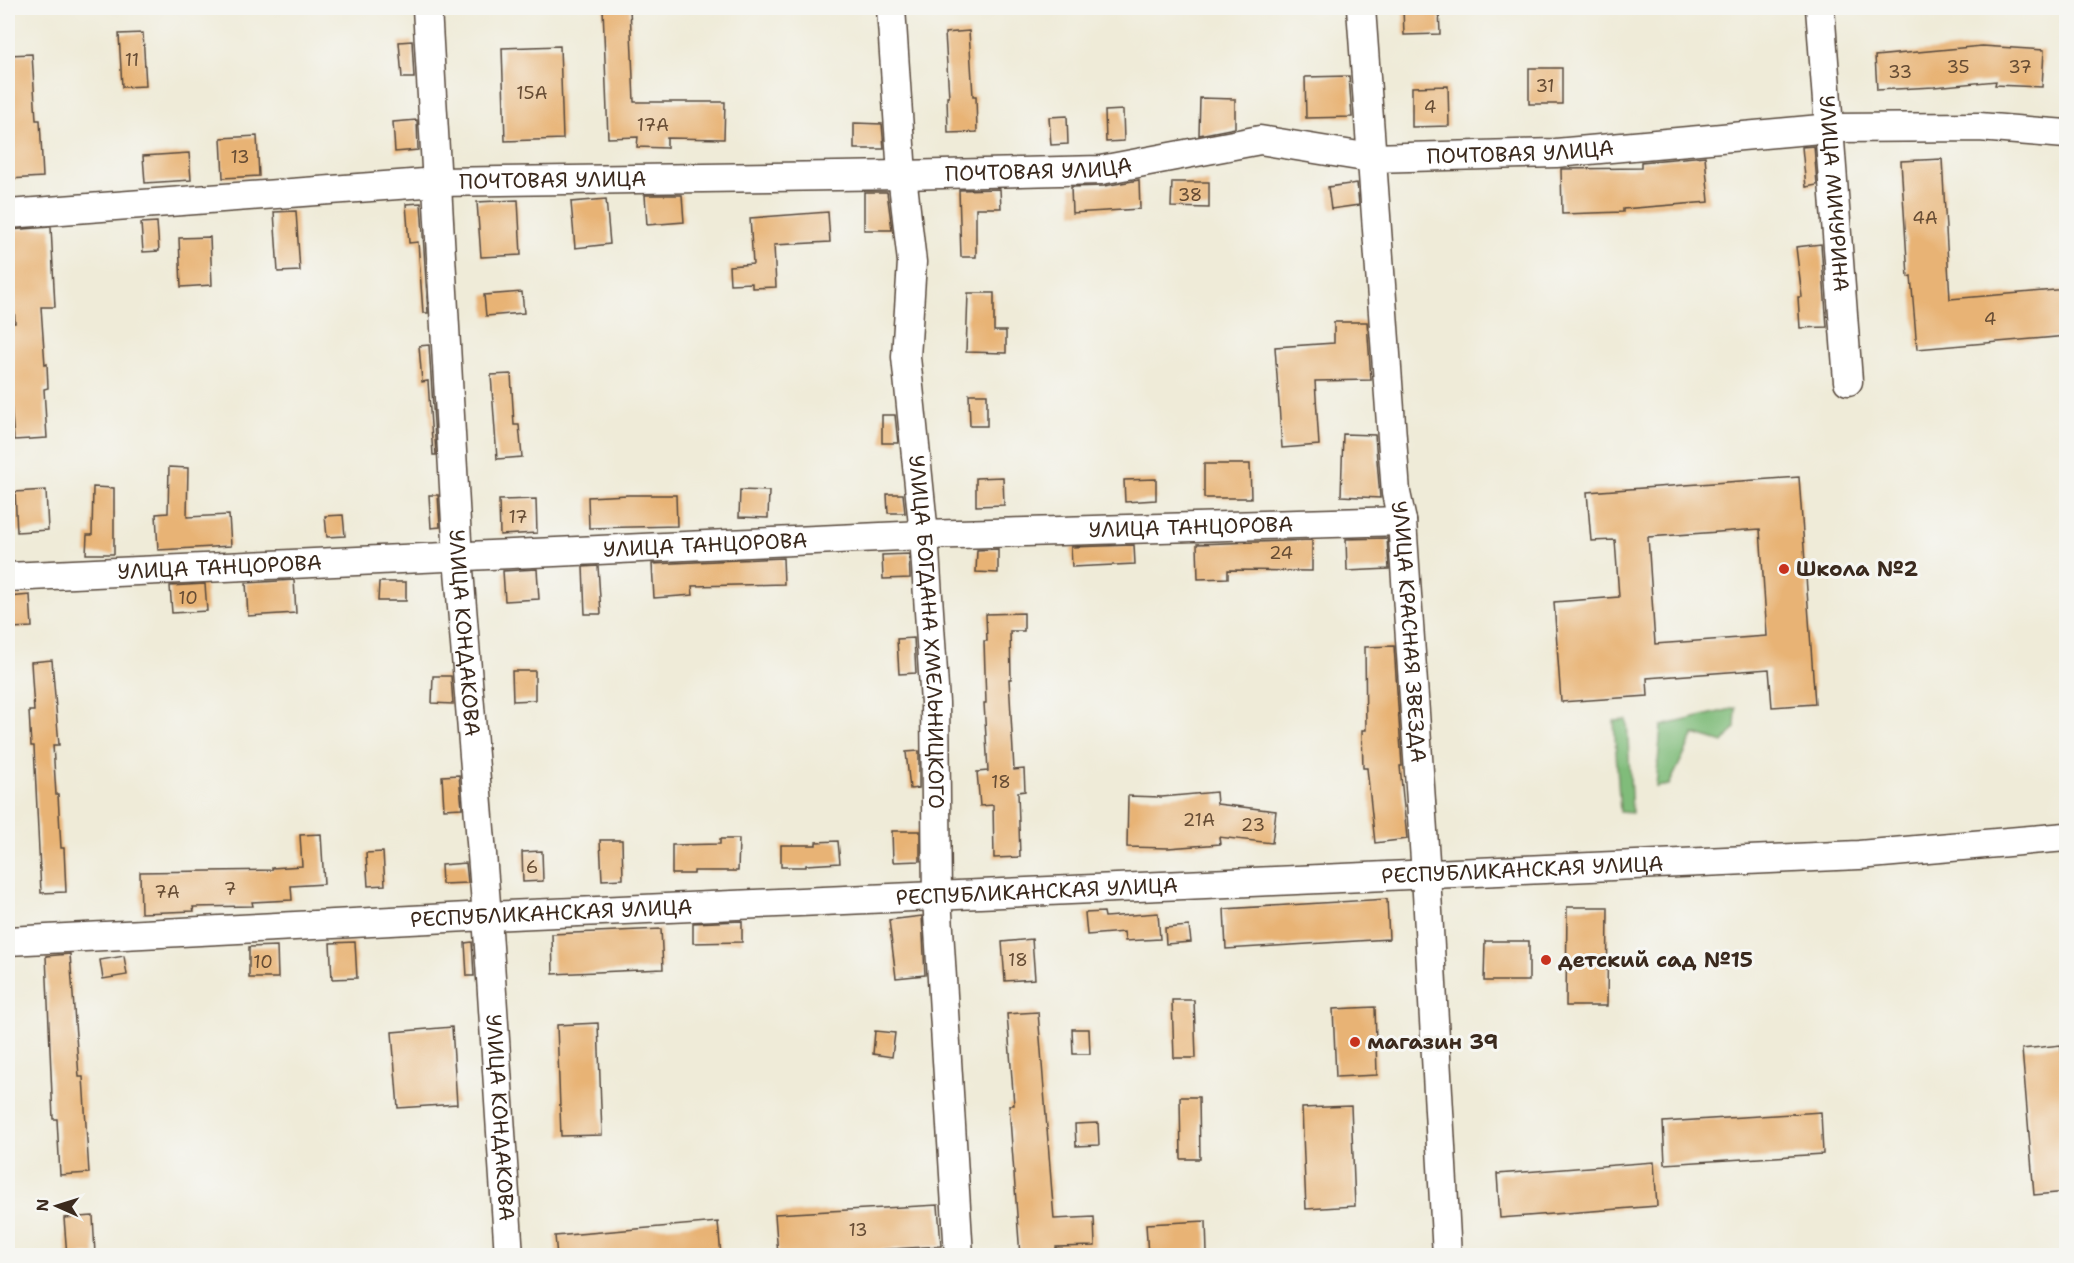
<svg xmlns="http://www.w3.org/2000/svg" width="2074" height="1263" viewBox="0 0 2074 1263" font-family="'Shantell Sans',sans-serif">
	<rect width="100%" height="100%" fill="#f6f6f2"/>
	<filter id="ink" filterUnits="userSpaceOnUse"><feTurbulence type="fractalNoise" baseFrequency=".0167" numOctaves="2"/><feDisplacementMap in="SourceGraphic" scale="12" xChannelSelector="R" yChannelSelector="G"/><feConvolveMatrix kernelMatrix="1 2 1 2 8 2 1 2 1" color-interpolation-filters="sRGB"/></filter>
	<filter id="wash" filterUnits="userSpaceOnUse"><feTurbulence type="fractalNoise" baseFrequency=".008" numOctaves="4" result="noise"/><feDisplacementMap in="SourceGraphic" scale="24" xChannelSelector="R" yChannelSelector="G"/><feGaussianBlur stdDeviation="1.35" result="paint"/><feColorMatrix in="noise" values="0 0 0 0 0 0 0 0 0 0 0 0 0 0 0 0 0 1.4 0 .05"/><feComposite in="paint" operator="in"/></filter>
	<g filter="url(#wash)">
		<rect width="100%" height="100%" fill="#efebd8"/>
		<g fill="#80bc7a" stroke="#5e734c" stroke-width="1.5">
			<polygon points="1736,708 1735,728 1723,743 1694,734 1669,785 1656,787 1661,726"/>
			<polygon points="1627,720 1632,813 1620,812 1614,721"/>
		</g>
		<g id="blocks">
			<g fill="#e8b374" fill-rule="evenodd">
				<polygon points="603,8 630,8 634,102 725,102 724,139 667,138 667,148 637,147 638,137 608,138"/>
				<polygon points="1403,8 1439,8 1440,34 1404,35"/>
				<polygon points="969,31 973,96 976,96 977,132 948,133 947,97 949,97 945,33"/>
				<polygon points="143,33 146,86 122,87 119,34"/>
				<polygon points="412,41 414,78 402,78 399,42"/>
				<polygon points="560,46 563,139 505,141 502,48"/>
				<polygon points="1982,46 2044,50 2042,87 1995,85 1996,81 1934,87 1877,90 1875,56"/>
				<polygon points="32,54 36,120 40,120 43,177 9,179 8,55"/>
				<rect x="1529" y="68" width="33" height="36"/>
				<polygon points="1349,76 1352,117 1306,118 1305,77"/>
				<polygon points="1448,86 1449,126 1412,127 1412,87"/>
				<polygon points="1200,98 1235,99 1235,128 1199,135"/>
				<polygon points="1123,110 1124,141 1106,142 1105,111"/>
				<polygon points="1067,116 1068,144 1051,145 1049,117"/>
				<polygon points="417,120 418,150 395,152 393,122"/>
				<polygon points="854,123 882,124 884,149 854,149"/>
				<polygon points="257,136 259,176 223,178 221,138"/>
				<polygon points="1814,146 1817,185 1806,187 1802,147"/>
				<polygon points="189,153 191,180 145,183 143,156"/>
				<polygon points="1705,156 1709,202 1623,209 1623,212 1562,214 1561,169 1641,168 1641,162"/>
				<polygon points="1942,159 1950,299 2067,289 2067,336 1917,349 1911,276 1908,277 1901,161"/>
				<polygon points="1139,180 1140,209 1072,213 1071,187 1104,186"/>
				<polygon points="1172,182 1209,182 1209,208 1171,207"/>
				<polygon points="1357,183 1359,205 1331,209 1328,187"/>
				<polygon points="1000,189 1001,208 976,208 976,257 961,257 959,190"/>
				<polygon points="864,192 887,192 892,230 864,230"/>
				<polygon points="645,195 682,195 684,222 647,225"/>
				<polygon points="606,199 610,244 575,248 571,202"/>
				<polygon points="518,200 521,255 481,257 477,202"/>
				<polygon points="421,203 428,313 423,313 418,242 409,243 406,204"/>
				<polygon points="296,211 300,271 278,272 274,212"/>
				<polygon points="828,212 830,242 774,245 776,287 752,288 752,283 730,284 729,266 753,264 750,218"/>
				<polygon points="157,222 159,251 143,252 141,223"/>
				<polygon points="51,227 55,307 41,307 45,365 47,364 48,388 44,389 47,438 14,440 8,367 13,367 10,323 15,323 9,230"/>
				<polygon points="210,237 212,285 181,287 179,238"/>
				<polygon points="1821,244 1827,327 1800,328 1798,297 1802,297 1796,247"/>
				<polygon points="522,292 524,313 486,316 484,295"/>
				<polygon points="968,293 994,293 994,331 1006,331 1006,353 966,352"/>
				<polygon points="1334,322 1367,322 1371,380 1315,381 1319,445 1282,448 1275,347 1334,343"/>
				<polygon points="429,345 436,455 433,455 428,381 422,382 419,346"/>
				<polygon points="511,374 514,425 519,425 522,457 497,459 491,375"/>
				<polygon points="969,394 987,394 987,426 970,426"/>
				<polygon points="882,415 895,415 898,443 882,443"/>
				<polygon points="1343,434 1375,435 1380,498 1341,496"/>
				<polygon points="1204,464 1250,464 1251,498 1204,498"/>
				<polygon points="169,467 188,468 187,517 229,515 231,546 158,550 156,514 168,513"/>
				<polygon points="1003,477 1004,505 976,506 976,478"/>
				<path d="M1799,477L1815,704L1772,707L1769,669L1647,678L1648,696L1561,702L1554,602L1619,597L1615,540L1591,541L1587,492ZM1760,529L1767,636L1655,644L1648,537Z"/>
				<polygon points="1156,479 1156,500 1125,502 1124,480"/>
				<polygon points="93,487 114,488 114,554 86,554 87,535 92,535"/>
				<polygon points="46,490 48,530 17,532 15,492"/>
				<polygon points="740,490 769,491 768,518 739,517"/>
				<polygon points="887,494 903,494 905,513 888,513"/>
				<polygon points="429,495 438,495 440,527 431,528"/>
				<polygon points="628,495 676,495 677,526 589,528 588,497"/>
				<polygon points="536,499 537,533 500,535 499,500"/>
				<polygon points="343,515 345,536 327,537 325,516"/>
				<polygon points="1387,538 1389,569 1347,571 1346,539"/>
				<polygon points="1312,540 1312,571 1228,570 1228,578 1198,579 1197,544"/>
				<polygon points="1134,545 1135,564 1072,567 1071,547"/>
				<polygon points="998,549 998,573 976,572 977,550"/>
				<polygon points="909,554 910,578 883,579 882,555"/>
				<polygon points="783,558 784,584 692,586 693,595 654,598 652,564"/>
				<polygon points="598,566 601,614 585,614 583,567"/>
				<polygon points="537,569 539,599 505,601 503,571"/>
				<polygon points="294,580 296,613 248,616 246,583"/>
				<polygon points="379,582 406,582 406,601 378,601"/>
				<polygon points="205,584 207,611 172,613 170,586"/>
				<polygon points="30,595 32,627 10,628 8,597"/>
				<polygon points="1024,613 1024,631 1010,631 1011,679 1009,679 1014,770 1024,769 1025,791 1018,792 1020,857 994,858 993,805 980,806 977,772 988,771 984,703 986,703 984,641 987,641 986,614"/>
				<polygon points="914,638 916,673 899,674 897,639"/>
				<polygon points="1394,646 1402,766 1400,766 1407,839 1375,843 1367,768 1363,768 1362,730 1366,730 1365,647"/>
				<polygon points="52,660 59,745 53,745 56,795 58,795 61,848 64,848 66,892 41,893 34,746 31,746 29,711 34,711 31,662"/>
				<polygon points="512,671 535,671 535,700 513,701"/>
				<polygon points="433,676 451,676 453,704 432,703"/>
				<polygon points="919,751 919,788 910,789 906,752"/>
				<polygon points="459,775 462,808 444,809 442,776"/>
				<polygon points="1216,792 1217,804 1276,811 1272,843 1219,837 1220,844 1168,848 1127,847 1128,796 1162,797"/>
				<polygon points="892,831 920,831 920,861 893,862"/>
				<polygon points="321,834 324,884 291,886 292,900 252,902 253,906 193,907 194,911 141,913 140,872 272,870 272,868 302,866 300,835"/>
				<polygon points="720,839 739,839 738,871 694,871 694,874 672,874 672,845 720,844"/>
				<polygon points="600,840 622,840 623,879 602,880"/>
				<polygon points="838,841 840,863 806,865 806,867 781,867 781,845 816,845 816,842"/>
				<polygon points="542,851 543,881 523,882 522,852"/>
				<polygon points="383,852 385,885 368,886 366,853"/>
				<polygon points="466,863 468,883 442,884 441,865"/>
				<polygon points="1387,899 1389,939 1226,949 1224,909"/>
				<polygon points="1567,907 1608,907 1607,1006 1566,1006"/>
				<polygon points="1104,912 1105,917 1158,913 1160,939 1125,941 1124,932 1087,935 1085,913"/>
				<polygon points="922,916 925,975 896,978 889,920"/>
				<polygon points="742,921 742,942 693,943 693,923"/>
				<polygon points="1189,926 1191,942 1166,944 1165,928"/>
				<polygon points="661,929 663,969 553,974 552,934"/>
				<polygon points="1032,939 1035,979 1005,981 1002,942"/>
				<polygon points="1485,941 1529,941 1529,981 1484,981"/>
				<polygon points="355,942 357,978 332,979 330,943"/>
				<polygon points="472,942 474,976 467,976 465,943"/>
				<polygon points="277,946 278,978 249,978 249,947"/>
				<polygon points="70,954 79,1077 83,1077 89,1173 60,1175 57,1119 53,1119 46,956"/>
				<polygon points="124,956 127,975 103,979 100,960"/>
				<polygon points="1172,1000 1194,1000 1196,1058 1174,1058"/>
				<polygon points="1375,1007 1377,1075 1336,1077 1333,1009"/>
				<polygon points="1038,1012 1054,1219 1094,1217 1095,1246 1056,1247 1056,1256 1020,1256 1009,1105 1014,1105 1007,1014"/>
				<polygon points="598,1023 602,1135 561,1136 557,1025"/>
				<polygon points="452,1027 457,1104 398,1108 392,1032"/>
				<polygon points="1072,1029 1089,1029 1090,1054 1073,1054"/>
				<polygon points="875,1031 895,1033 892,1057 873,1054"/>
				<polygon points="2061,1045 2067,1115 2067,1192 2034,1195 2022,1049"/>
				<polygon points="1180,1097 1199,1097 1200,1159 1181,1159"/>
				<polygon points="1351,1106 1355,1206 1306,1209 1302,1108"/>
				<polygon points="1821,1112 1823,1154 1665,1164 1663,1122"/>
				<polygon points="1098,1123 1099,1145 1076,1146 1075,1124"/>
				<polygon points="1654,1162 1657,1206 1500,1218 1497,1174"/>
				<polygon points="938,1205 941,1246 778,1256 775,1214"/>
				<polygon points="93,1216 95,1254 67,1256 64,1218"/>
				<polygon points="1206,1221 1207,1253 1148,1256 1146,1224"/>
				<polygon points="718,1222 721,1256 557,1256 555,1236"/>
			</g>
		</g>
	</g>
	<g filter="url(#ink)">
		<use href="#blocks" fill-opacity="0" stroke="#56473a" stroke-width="1.5"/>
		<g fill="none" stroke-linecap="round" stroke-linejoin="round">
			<defs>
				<g id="minor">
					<path id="s1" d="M427,8L458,558L487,916L509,1256"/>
					<path id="s2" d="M891,8L902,175L912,262L906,357L924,535L935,703L937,897L959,1256"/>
					<path id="s3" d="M1361,8L1396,493L1402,521L1426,875L1447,1256"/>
					<path id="s4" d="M1820,8L1848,381"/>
					<path id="s5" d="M8,214L438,182L902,175L1101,170L1260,140L1371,158L1556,153L1831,128L1979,127L2066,134"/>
					<path id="s6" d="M8,577L924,535L1402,521"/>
					<path id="s7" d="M8,941L487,916L1859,855L2066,837"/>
				</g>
			</defs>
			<use href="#minor" stroke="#56473a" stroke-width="31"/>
			<use href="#minor" stroke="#fff" stroke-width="28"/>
		</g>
	</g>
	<g fill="#c8321e" stroke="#f6f6f2" stroke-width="2">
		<circle cx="1784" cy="569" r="6"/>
		<circle cx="1546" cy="960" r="6"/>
		<circle cx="1355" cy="1042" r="6"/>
	</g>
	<g text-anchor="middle" stroke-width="6" stroke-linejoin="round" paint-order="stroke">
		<g font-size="18" fill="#664c34">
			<text x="132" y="66">11</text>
			<text x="1958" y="73">35</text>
			<text x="2020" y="73">37</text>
			<text x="1900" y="78">33</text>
			<text x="1545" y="92">31</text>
			<text x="532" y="99">15А</text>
			<text x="1430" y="113">4</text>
			<text x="653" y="131">17А</text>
			<text x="240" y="163">13</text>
			<text x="1190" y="201">38</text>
			<text x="1925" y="224">4А</text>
			<text x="1990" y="325">4</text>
			<text x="518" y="523">17</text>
			<text x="1281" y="559">24</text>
			<text x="188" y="604">10</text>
			<text x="1001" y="788">18</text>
			<text x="1199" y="826">21А</text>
			<text x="1253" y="831">23</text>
			<text x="532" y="873">6</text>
			<text x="230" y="895">7</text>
			<text x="167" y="898">7А</text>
			<text x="1018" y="966">18</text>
			<text x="263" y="968">10</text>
			<text x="858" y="1236">13</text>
		</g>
		<g font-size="21" fill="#3b2a1e" stroke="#f6f6f2">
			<text dy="7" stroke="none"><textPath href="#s5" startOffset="1518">ПОЧТОВАЯ УЛИЦА</textPath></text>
			<text dy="7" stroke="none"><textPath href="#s5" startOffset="1032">ПОЧТОВАЯ УЛИЦА</textPath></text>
			<text dy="7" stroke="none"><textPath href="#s5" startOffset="546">ПОЧТОВАЯ УЛИЦА</textPath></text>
			<text dy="7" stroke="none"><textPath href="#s4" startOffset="186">УЛИЦА МИЧУРИНА</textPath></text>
			<text dy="7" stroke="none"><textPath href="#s6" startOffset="1184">УЛИЦА ТАНЦОРОВА</textPath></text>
			<text dy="7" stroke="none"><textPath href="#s6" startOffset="698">УЛИЦА ТАНЦОРОВА</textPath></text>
			<text dy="7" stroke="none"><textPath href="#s6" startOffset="212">УЛИЦА ТАНЦОРОВА</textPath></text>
			<text dy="7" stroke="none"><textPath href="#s2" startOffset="626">УЛИЦА БОГДАНА ХМЕЛЬНИЦКОГО</textPath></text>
			<text dy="7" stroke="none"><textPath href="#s3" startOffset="626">УЛИЦА КРАСНАЯ ЗВЕЗДА</textPath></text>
			<text dy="7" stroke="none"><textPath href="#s1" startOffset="626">УЛИЦА КОНДАКОВА</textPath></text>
			<text dy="7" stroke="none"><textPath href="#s7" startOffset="1516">РЕСПУБЛИКАНСКАЯ УЛИЦА</textPath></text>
			<text dy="7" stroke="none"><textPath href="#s7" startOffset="1030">РЕСПУБЛИКАНСКАЯ УЛИЦА</textPath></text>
			<text dy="7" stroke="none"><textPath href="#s7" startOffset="544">РЕСПУБЛИКАНСКАЯ УЛИЦА</textPath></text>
			<text dy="7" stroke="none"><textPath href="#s1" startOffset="1112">УЛИЦА КОНДАКОВА</textPath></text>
		</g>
		<g font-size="21" font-weight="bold" fill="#3b2a1e" stroke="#f6f6f2" text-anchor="start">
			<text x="1796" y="576">Школа №2</text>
			<text x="1558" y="967">детский сад №15</text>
			<text x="1367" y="1049">магазин 39</text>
		</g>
	</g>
	<rect width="2074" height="1263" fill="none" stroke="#f6f6f2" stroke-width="30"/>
	<g transform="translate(57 1206) rotate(273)" stroke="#f6f6f2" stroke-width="4.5" paint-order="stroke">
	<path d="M0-4.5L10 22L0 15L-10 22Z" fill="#3b2a1e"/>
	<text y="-9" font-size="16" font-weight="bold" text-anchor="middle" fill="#3b2a1e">N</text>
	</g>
</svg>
